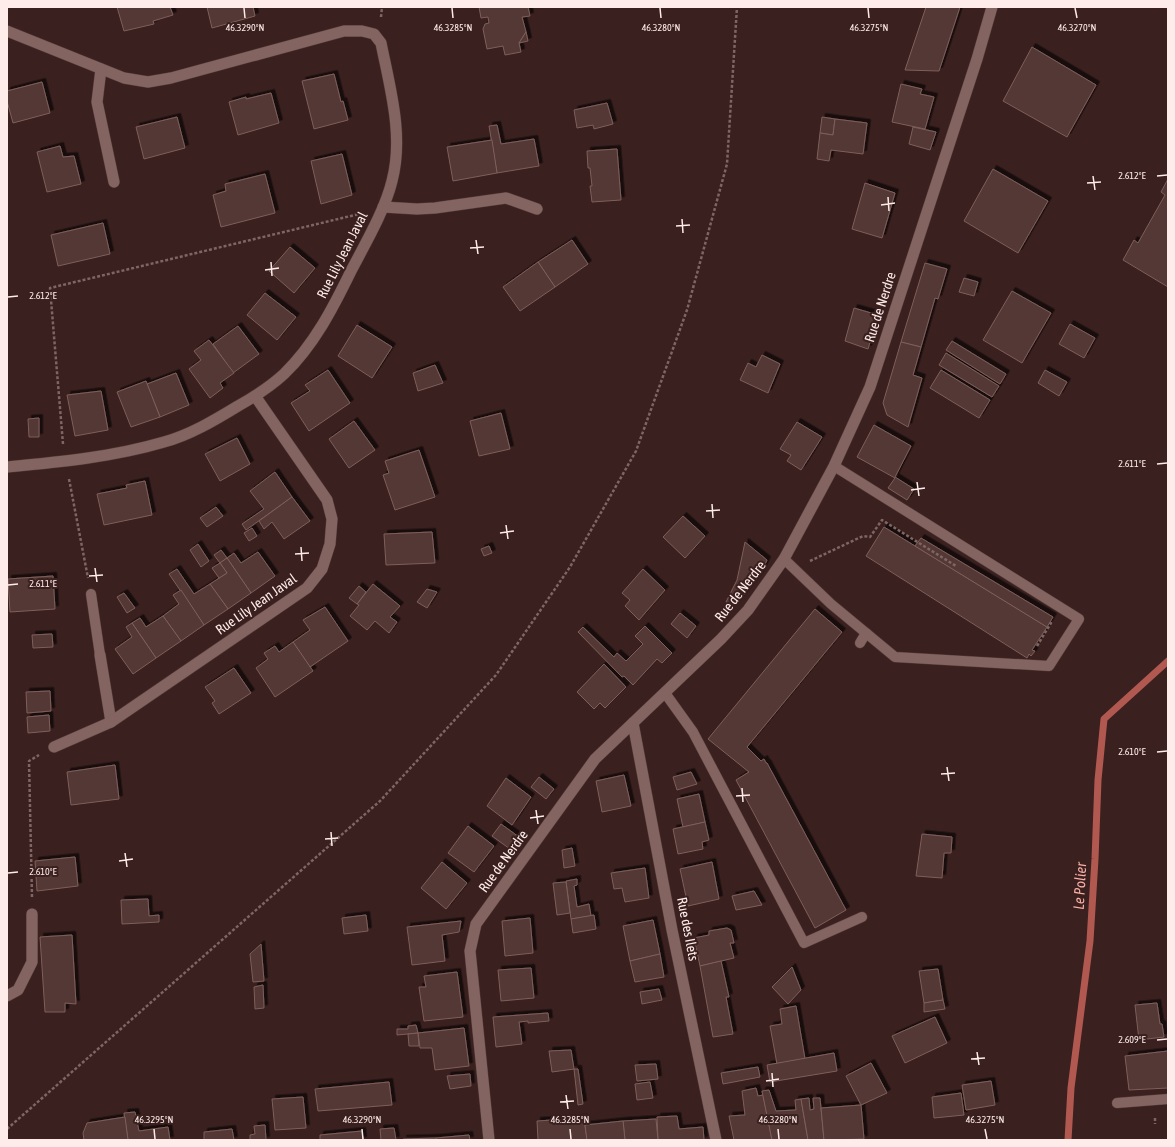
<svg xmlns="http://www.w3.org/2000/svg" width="1175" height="1147" viewBox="0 0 1175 1147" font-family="'Asap Condensed',sans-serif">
	<defs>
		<filter id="shadow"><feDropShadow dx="3.5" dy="-3.5" stdDeviation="0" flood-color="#0009"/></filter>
	</defs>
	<rect width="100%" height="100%" fill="#3a201e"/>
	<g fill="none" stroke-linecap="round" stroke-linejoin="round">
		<polyline stroke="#b15850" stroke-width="7" points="1068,1140 1071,1088 1090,941 1095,859 1098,780 1104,719 1168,661"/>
	</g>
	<g fill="#533734" stroke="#7e5f5b" filter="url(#shadow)">
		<polygon points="117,7 170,7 173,15 153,21 154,24 124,31"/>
		<polygon points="207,7 253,7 255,16 212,28"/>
		<polygon points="479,7 528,7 530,16 522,17 526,32 519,43 521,52 505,55 503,46 487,49 483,29 485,24 489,23 488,17 481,18"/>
		<polygon points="926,7 960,7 939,71 905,70"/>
		<polygon points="526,32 528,41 519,43"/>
		<polygon points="1032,47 1096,85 1067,137 1003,101"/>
		<polygon points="334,74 341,102 343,101 348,120 314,129 302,81"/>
		<polygon points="42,82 50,113 13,123 7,101 7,91"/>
		<polygon points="901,84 922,89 920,94 934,97 925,129 892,122"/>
		<polygon points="271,93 279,123 238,135 229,102 246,97 246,99"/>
		<polygon points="607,103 613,124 594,129 593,125 577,128 574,110"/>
		<polygon points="177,117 185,148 144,159 136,127"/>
		<polygon points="822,117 835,119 833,135 820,133"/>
		<polygon points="835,119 867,123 863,154 831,150 829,161 817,159 820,133 833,135"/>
		<polygon points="497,125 501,144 534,139 539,166 497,173 489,126"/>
		<polygon points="913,127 936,132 930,150 909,144"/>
		<polygon points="492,140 497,173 453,181 447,147"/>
		<polygon points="60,146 63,157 74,156 81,184 47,192 37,152"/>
		<polygon points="617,149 621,200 592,202 590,186 592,186 590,168 588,168 587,151"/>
		<polygon points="342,154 352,195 321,204 311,161"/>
		<polygon points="993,169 1048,201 1018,253 964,221"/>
		<polygon points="265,174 275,213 221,227 213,195 226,191 225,184"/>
		<polygon points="1168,179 1168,287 1123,260 1134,240 1138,243 1165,195 1161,192"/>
		<polygon points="865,183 895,193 882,238 852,229"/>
		<polygon points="103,223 110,254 58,266 51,235"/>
		<polygon points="572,240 588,264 555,287 538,262"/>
		<polygon points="290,247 315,268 294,293 269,271"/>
		<polygon points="538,262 555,287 520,311 503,287"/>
		<polygon points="925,263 947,269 938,299 935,298 921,347 901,342"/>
		<polygon points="964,278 978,282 974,296 959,292"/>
		<polygon points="1012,291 1051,313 1022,363 983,340"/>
		<polygon points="265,293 296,317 277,340 247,315"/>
		<polygon points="854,308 878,315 868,349 845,341"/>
		<polygon points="1070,324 1095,338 1084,358 1059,344"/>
		<polygon points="357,325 392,347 372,378 338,356"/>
		<polygon points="238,326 259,354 233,373 213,344"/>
		<polygon points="209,340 234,373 220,383 223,388 210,398 189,369 201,360 194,351"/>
		<polygon points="952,341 1006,374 1000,384 946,350"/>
		<polygon points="901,342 921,347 913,375 922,378 908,427 887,415 883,403"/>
		<polygon points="946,353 999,386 992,397 939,365"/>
		<polygon points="762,355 780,364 768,393 740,380 748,363 756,367"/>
		<polygon points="435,365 443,383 418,391 413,373"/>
		<polygon points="328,370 350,403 309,431 291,403 310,391 305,385"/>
		<polygon points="941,370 990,400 979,418 930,388"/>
		<polygon points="1045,370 1067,382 1059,396 1038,383"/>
		<polygon points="176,373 189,405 160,417 147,384"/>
		<polygon points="146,381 160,417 131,427 117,392"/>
		<polygon points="101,391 108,430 75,436 67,395"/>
		<polygon points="501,413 510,449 479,456 470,421"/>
		<polygon points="39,418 39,437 29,437 28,419"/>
		<polygon points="354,421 375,450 349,468 329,439"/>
		<polygon points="797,422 822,437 801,470 787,461 791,455 780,449"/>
		<polygon points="874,425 911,446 895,477 914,489 907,500 888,488 895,478 857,457"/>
		<polygon points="237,438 250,464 220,481 205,454"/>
		<polygon points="419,450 435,497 395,510 383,475 389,473 385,461"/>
		<polygon points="275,472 292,497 246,530 242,524 264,509 250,491"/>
		<polygon points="145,481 152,515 104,525 97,494 127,488 126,485"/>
		<polygon points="292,497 310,521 284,539 272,522 264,529 259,521"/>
		<polygon points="216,507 223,516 207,527 200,518"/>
		<polygon points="683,516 705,536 685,558 663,537"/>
		<polygon points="884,527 1047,627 1032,650 1035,651 1031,656 1029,654 1027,658 866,556"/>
		<polygon points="252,528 257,536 249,541 244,533"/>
		<polygon points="432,532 435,563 386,565 384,534"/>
		<polygon points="921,538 1053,617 1047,627 915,546"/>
		<polygon points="745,542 767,560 761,573 743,596 732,608 726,602 737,580"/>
		<polygon points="198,544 209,561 201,567 190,550"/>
		<polygon points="489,546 492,553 484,556 481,549"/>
		<polygon points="221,550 227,558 220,563 214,555"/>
		<polygon points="258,552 275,576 251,593 227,558 234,553 241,563"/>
		<polygon points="227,558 251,593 228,609 210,584 227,573 220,563"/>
		<polygon points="220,563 227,573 219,578 212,568"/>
		<polygon points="177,569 194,594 210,584 228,609 204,625 169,574"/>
		<polygon points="643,569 665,590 639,620 625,606 630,600 622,593"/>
		<polygon points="53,576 55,609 10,612 8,579"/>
		<polygon points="373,584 400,606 390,617 397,622 389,633 375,621 367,630 350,616 359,605 357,604"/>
		<polygon points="359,586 366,592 357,604 349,598"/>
		<polygon points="427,589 437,592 427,608 417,602"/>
		<polygon points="181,590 204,625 181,641 163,616 179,604 173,595"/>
		<polygon points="124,593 135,608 127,613 117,597"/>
		<polygon points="325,607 348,641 310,667 293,642 310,630 303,620"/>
		<polygon points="815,609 842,632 747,747 761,761 764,759 766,763 767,763 846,910 815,928 736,780 749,772 708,739"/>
		<polygon points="680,613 696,626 687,638 671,624"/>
		<polygon points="163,616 181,641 156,658 132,623 140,618 146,627"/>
		<polygon points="132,623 156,658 133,674 115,649 132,637 126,627"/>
		<polygon points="645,626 672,653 662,663 657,659 633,685 624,676 622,677 578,632 583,627 614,657 617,653 626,661 643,644 635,636"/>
		<polygon points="52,634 53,647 33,648 32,635"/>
		<polygon points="293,642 313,671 275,697 256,668 268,659 264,653 275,646 279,652"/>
		<polygon points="604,664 626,687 605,708 600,703 594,709 577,692"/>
		<polygon points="234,668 251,693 219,714 212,703 215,701 205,687"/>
		<polygon points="50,691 51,711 27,713 26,692"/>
		<polygon points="49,715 50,731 28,733 27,717"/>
		<polygon points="115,765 119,799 71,805 67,772"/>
		<polygon points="691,772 697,784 677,790 673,777"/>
		<polygon points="624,775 631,806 602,812 596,781"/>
		<polygon points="539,777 554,789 546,799 531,787"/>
		<polygon points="506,778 531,797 512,825 487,806"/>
		<polygon points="699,794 705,822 683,827 677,799"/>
		<polygon points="705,822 709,840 702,842 703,849 678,854 673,829"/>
		<polygon points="501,824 519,837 510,849 492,836"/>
		<polygon points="468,826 494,846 474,872 448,853"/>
		<polygon points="922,834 952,837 951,853 944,853 942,878 916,876"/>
		<polygon points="572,848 575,866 564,868 562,850"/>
		<polygon points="75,857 78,886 37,891 35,861"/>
		<polygon points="442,862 467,883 446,909 421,888"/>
		<polygon points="712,862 719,899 688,906 680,869"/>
		<polygon points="645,868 649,898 625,902 622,888 614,889 611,873"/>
		<polygon points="577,879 577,885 574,886 577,907 589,904 591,916 571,919 566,881"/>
		<polygon points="566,882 570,913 557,915 553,883"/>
		<polygon points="754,891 762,905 736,910 732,896"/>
		<polygon points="148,899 149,916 159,915 159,922 122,924 121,900"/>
		<polygon points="366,915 368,931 344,934 342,918"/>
		<polygon points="594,915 596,929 573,933 571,919"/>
		<polygon points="530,918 533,953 505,956 502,921"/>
		<polygon points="653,920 660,954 630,961 623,926"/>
		<polygon points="461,921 459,932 442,935 445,961 412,965 407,927"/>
		<polygon points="727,928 731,930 734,943 730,943 734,958 700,966 694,938 709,935 709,931"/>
		<polygon points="72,935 76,1004 65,1003 65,1012 45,1012 40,937"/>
		<polygon points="261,944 264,981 253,982 250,954"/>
		<polygon points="660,954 664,977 635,982 630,961"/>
		<polygon points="721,961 729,997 726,997 733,1034 713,1037 700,966"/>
		<polygon points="792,967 801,990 788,1004 772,987"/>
		<polygon points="531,968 534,998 501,1001 498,970"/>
		<polygon points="938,969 943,1000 924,1003 919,971"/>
		<polygon points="457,972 463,1017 424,1021 419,987 426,987 424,976"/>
		<polygon points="263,985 264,1008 255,1009 254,987"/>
		<polygon points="659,989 662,1000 642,1004 640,992"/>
		<polygon points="943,1000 945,1009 924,1012 924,1003"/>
		<polygon points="1157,1003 1160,1024 1162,1024 1164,1037 1139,1040 1135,1005"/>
		<polygon points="796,1006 805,1059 777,1064 770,1026 782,1024 780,1009"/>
		<polygon points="548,1013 549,1021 528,1023 528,1021 519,1022 522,1044 496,1047 493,1017"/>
		<polygon points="935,1017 947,1043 905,1063 892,1036"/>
		<polygon points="416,1025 418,1033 397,1035 397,1029 408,1029 408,1026"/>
		<polygon points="464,1028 469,1066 435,1070 432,1048 420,1048 418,1033"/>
		<polygon points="418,1033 419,1046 409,1046 408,1034"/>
		<polygon points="571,1050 574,1069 552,1072 549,1051"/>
		<polygon points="1168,1051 1168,1088 1129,1090 1125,1056"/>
		<polygon points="834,1053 837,1071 770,1082 767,1065"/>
		<polygon points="871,1063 887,1093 861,1105 846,1076"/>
		<polygon points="656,1064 658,1079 637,1081 635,1065"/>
		<polygon points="758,1067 760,1077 723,1084 721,1073"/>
		<polygon points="574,1069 578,1069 583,1104 578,1105"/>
		<polygon points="470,1074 471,1086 450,1089 447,1076"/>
		<polygon points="991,1081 995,1105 966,1110 962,1085"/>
		<polygon points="389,1082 392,1105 318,1111 315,1089"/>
		<polygon points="650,1082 653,1098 637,1100 635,1084"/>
		<polygon points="756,1088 758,1096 763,1095 772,1140 734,1140 729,1116 745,1115 742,1091"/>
		<polygon points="769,1090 776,1111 796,1110 795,1100 801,1099 808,1140 772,1140 762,1091"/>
		<polygon points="961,1093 964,1115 934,1118 932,1097"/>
		<polygon points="303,1097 306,1128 275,1130 272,1099"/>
		<polygon points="809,1098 810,1110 814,1109 813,1098 820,1098 824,1140 808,1140 801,1099"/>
		<polygon points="861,1105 864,1139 824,1140 821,1108"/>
		<polygon points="135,1112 139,1131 168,1127 170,1140 128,1140 124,1113"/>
		<polygon points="677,1116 679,1129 703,1127 704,1140 658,1140 657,1117"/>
		<polygon points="125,1117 128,1140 84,1140 83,1133 87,1123"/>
		<polygon points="584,1118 587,1140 538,1140 537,1121"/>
		<polygon points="656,1119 658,1140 625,1140 623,1121"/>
		<polygon points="623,1121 625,1140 587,1140 585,1125"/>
		<polygon points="265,1125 266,1140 250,1140 250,1135 255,1134 254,1126"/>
		<polygon points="394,1128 396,1140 381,1140 380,1129"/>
		<polygon points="232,1129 234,1140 204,1140 204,1132"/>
		<polygon points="362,1131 363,1140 320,1140 320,1135"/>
		<polygon points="469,1135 470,1140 437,1140 436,1138"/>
		<polygon points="436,1138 437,1140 403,1140 403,1139"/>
	</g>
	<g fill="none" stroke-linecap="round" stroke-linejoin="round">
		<defs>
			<g id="service">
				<polyline points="784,559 831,604 895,657 1049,666 1079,619 834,466"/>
				<polyline points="91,594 100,655"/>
				<polyline points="860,643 866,633"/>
				<polyline points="665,693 693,732 804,943 862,917"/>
				<polyline points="1117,1103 1168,1099"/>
			</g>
			<g id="minor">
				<path d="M7,31L124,78L148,82L171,78L344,31H362L374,34L381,43C390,88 404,136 392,181C385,210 365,244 351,271C333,308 314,345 284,374C271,386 254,397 238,406C215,420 190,435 164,442C113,457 60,462 7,467"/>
				<polyline points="101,69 97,102 114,182"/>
				<polyline points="383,207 417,209 435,208 506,198 537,209"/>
				<polyline points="100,655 111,722"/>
				<polyline points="633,723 672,930 716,1140"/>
				<polyline points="54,747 111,722 307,588 322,569 330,544 332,519 327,500 255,396"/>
				<polyline points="7,996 18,990 32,962 32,914"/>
				<polyline points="489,1140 470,951 476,924 595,759 721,639 748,610 784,559 834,466 870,387 977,59 992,7"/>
			</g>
		</defs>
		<use href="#service" stroke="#513b3a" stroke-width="11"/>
		<use href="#minor" stroke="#513b3a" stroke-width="12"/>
		<g stroke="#7d6664" stroke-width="2.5" stroke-dasharray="3 2" stroke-linecap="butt">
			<polyline points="381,17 382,7"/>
			<polyline points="63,444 50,288 359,214"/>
			<polyline points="69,479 88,578"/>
			<polyline points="810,561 863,536 870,537 882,520 956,566"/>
			<polyline points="1037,646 1051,623 1049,622"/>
			<polyline points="32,897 29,761 39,755"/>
			<polyline points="1155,1118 1155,1124"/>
			<polyline points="7,1129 380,801 496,675 570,567 636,451 687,310 727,164 737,7"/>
		</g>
		<use href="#service" stroke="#836460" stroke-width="10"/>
		<use href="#minor" stroke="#836460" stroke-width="11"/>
	</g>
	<path fill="none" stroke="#feecea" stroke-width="1.5" d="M244,8L245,18M452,8L453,18M660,8L661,18M868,8L869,18M1075,8L1077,18M1093,176L1095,190M1157,176L1167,175M1087,183L1101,182M888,197L889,211M881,205L895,203M682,219L683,233M676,226L690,225M476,240L478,254M470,248L484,247M271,262L272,276M265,270L279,268M8,297L18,296M1157,464L1167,463M917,482L919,496M911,490L925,488M712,504L713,518M706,511L720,510M506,525L508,539M500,533L514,531M301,547L302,561M295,554L309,553M95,568L97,582M89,576L103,575M8,585L18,584M1157,752L1167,751M947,767L949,781M941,774L955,773M742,788L743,802M736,796L750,795M536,810L538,824M530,818L544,816M331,832L332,846M325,839L338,838M125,853L127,867M119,861L133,859M8,873L18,872M1157,1040L1167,1039M977,1052L979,1065M971,1059L985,1058M772,1073L773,1087M766,1081L779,1079M566,1095L568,1109M560,1102L574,1101M154,1129L155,1139M362,1129L363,1139M570,1129L571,1139M778,1129L779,1139M985,1129L987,1139"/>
	<g text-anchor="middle" stroke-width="4" stroke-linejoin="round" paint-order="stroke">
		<g font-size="14" fill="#feecea" stroke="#3a201e">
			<text transform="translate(342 255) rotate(-63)" y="5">Rue Lily Jean Javal</text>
			<text transform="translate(880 307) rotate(-72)" y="5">Rue de Nerdre</text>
			<text transform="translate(740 591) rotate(-52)" y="5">Rue de Nerdre</text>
			<text transform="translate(256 604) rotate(-35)" y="5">Rue Lily Jean Javal</text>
			<text transform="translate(503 861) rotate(-54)" y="5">Rue de Nerdre</text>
			<text transform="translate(688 929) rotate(79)" y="5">Rue des Ilets</text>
		</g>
		<g font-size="15" font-style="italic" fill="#faafa7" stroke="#3a201e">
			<text transform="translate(1080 886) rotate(-87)" y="5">Le Polier</text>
		</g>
	</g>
	<g font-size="10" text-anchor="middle" fill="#feecea" stroke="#3a201e" stroke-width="4" stroke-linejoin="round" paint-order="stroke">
		<text x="245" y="31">46.3290°N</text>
		<text x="453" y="31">46.3285°N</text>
		<text x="661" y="31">46.3280°N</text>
		<text x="869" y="31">46.3275°N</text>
		<text x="1077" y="31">46.3270°N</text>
		<text x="1132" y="179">2.612°E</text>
		<text x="43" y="299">2.612°E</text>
		<text x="1132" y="467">2.611°E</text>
		<text x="43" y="587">2.611°E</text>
		<text x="1132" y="755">2.610°E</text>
		<text x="43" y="875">2.610°E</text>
		<text x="1132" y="1043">2.609°E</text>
		<text x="154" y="1123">46.3295°N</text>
		<text x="362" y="1123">46.3290°N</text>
		<text x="570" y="1123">46.3285°N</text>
		<text x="778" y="1123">46.3280°N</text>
		<text x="985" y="1123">46.3275°N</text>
	</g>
	<rect width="1175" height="1147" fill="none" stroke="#feecea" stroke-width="16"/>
</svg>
